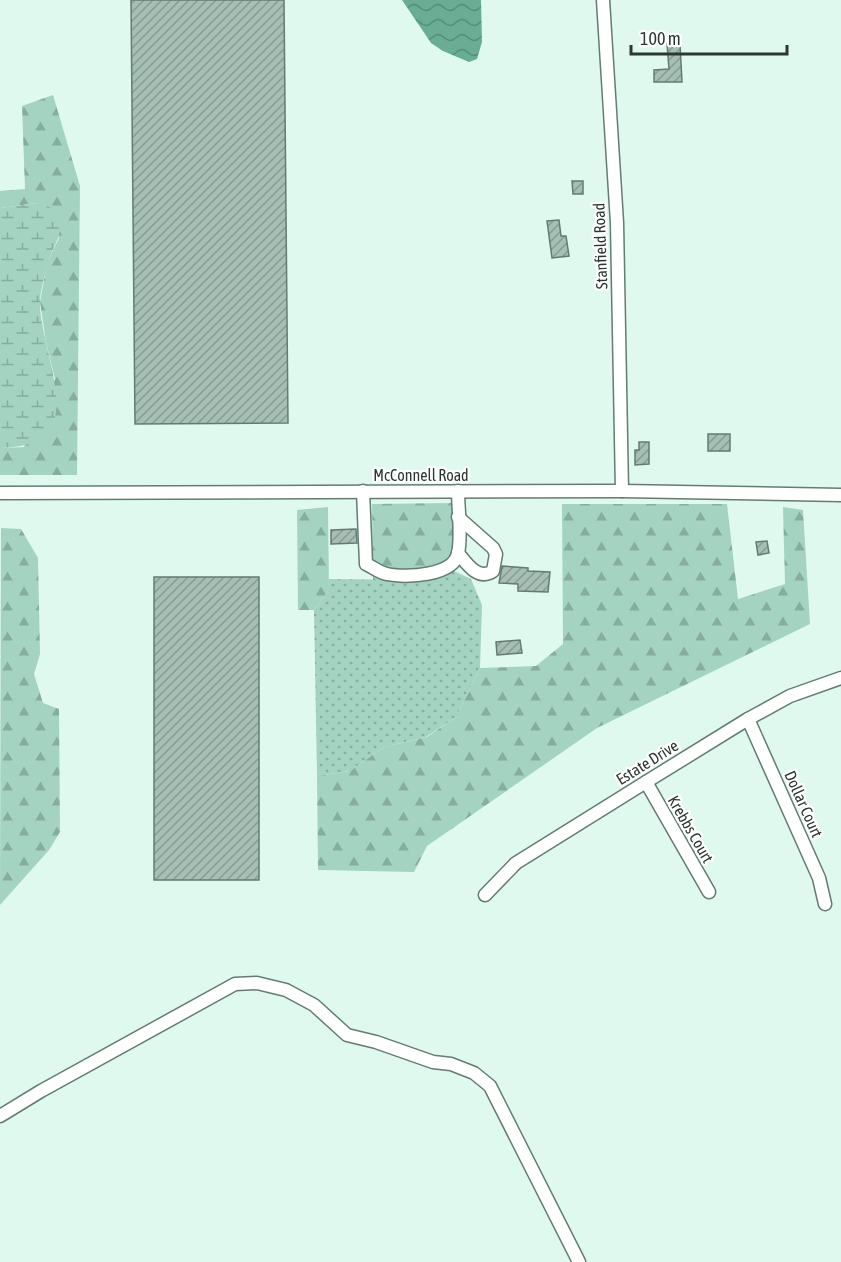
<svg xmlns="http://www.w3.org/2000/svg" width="841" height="1262" viewBox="0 0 841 1262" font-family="'Asap Condensed',sans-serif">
	<defs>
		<pattern id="grass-dots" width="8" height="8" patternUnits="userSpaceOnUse" patternTransform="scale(1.5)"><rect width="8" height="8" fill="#a4d4c1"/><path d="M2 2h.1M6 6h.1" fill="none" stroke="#86ad9d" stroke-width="1.8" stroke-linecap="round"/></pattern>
		<pattern id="forest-firs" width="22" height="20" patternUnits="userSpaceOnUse" patternTransform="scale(1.5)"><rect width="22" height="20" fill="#a4d4c1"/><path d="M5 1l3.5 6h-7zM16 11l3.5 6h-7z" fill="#86ad9d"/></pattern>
		<pattern id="wetland-marsh" width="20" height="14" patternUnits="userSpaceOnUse" patternTransform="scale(1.5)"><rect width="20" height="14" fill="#a4d4c1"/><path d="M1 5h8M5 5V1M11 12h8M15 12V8" fill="none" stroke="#86ad9d"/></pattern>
		<pattern id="water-waves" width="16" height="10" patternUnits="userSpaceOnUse" patternTransform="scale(1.5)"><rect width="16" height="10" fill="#68ad94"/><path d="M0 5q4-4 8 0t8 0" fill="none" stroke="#568e79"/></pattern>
		<pattern id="building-hatch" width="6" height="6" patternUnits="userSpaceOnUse" patternTransform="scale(1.5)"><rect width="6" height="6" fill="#a6bfb5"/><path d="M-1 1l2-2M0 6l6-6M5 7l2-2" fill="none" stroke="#879c94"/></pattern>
	</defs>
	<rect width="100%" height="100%" fill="#dff9ef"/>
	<polygon fill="url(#grass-dots)" points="454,571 471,579 482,605 480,668 456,717 426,737 384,747 350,771 317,776 314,610 329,590 329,579 412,580"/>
	<g fill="url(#forest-firs)">
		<polygon points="53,95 80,186 77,475 0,475 0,448 24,447 55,379 46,342 40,302 47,263 59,238 37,203 0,208 0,191 25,189 22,106"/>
		<polygon points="452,503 454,571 412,580 373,580 372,504"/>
		<polygon points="562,504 727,504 738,599 785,584 783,507 803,510 810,624 597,728 427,846 414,872 318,870 317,776 350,771 384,747 427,737 456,717 480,668 536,666 563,644"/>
		<polygon points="328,507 329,590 314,610 298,610 297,510"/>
		<polygon points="1,528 21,529 38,558 40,654 34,674 43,703 59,709 60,832 49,850 0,905"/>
	</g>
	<path fill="url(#wetland-marsh)" d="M37,203L55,209C69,234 50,246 46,270C44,280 40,291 40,302C39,333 67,398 52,425C41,445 20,447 0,448V208Z"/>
	<polygon fill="url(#water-waves)" points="402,0 481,0 482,42 477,59 469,62 443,51 431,43"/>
	<g fill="url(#building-hatch)" stroke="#647b72" stroke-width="1.5">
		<polygon points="131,0 284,0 288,423 135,424"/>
		<polygon points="667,44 680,44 682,82 654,82 654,70 669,69"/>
		<polygon points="572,181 583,181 583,194 573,194"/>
		<polygon points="559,220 561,236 566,236 569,256 552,258 547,221"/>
		<rect x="708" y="434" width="22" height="17"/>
		<polygon points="639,442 649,442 649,464 635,465 635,450 639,450"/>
		<polygon points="356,529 357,543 331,544 331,530"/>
		<polygon points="767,541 769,553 758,555 756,542"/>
		<polygon points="502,566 528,568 528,571 550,572 548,592 518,591 518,584 499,583"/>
		<rect x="154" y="577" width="105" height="303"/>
		<polygon points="520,640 522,653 497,655 496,642"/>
	</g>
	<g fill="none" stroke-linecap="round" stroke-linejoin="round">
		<defs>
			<g id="minor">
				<polyline points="603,0 617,223 622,491"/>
				<path d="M363,491L366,564C373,567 380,573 387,574C406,578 454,576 458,553C462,537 458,508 458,491"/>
				<polyline points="0,493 622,491 841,495"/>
				<path d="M458,553C467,564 478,581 493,571L496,554L493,548L458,517"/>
				<polyline points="748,719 819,878 825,904"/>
				<polyline points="646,782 709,892"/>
				<polyline points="485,895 516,863 646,782 748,719 790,696 841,678"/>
				<polyline points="0,1116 41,1091 235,984 257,983 286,990 314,1005 347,1035 376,1042 433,1062 451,1064 474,1073 490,1086 579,1262"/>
			</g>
		</defs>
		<use href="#minor" stroke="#647c72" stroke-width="15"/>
		<use href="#minor" stroke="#fff" stroke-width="12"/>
	</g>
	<g text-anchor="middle" stroke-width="4.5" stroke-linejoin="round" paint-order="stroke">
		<g font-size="16" fill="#2c3632" stroke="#fff">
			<text transform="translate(600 246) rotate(-92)" y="6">Stanfield Road</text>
			<text x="421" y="481">McConnell Road</text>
			<text transform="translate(647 762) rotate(-32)" y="6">Estate Drive</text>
			<text transform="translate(804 804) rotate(66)" y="6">Dollar Court</text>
			<text transform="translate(691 829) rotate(60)" y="6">Krebbs Court</text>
		</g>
	</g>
	<path d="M631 45v9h156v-9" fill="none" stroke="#2c3632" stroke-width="3"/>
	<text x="640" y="45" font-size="18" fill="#2c3632" stroke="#ffffff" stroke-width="4.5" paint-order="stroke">100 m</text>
</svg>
